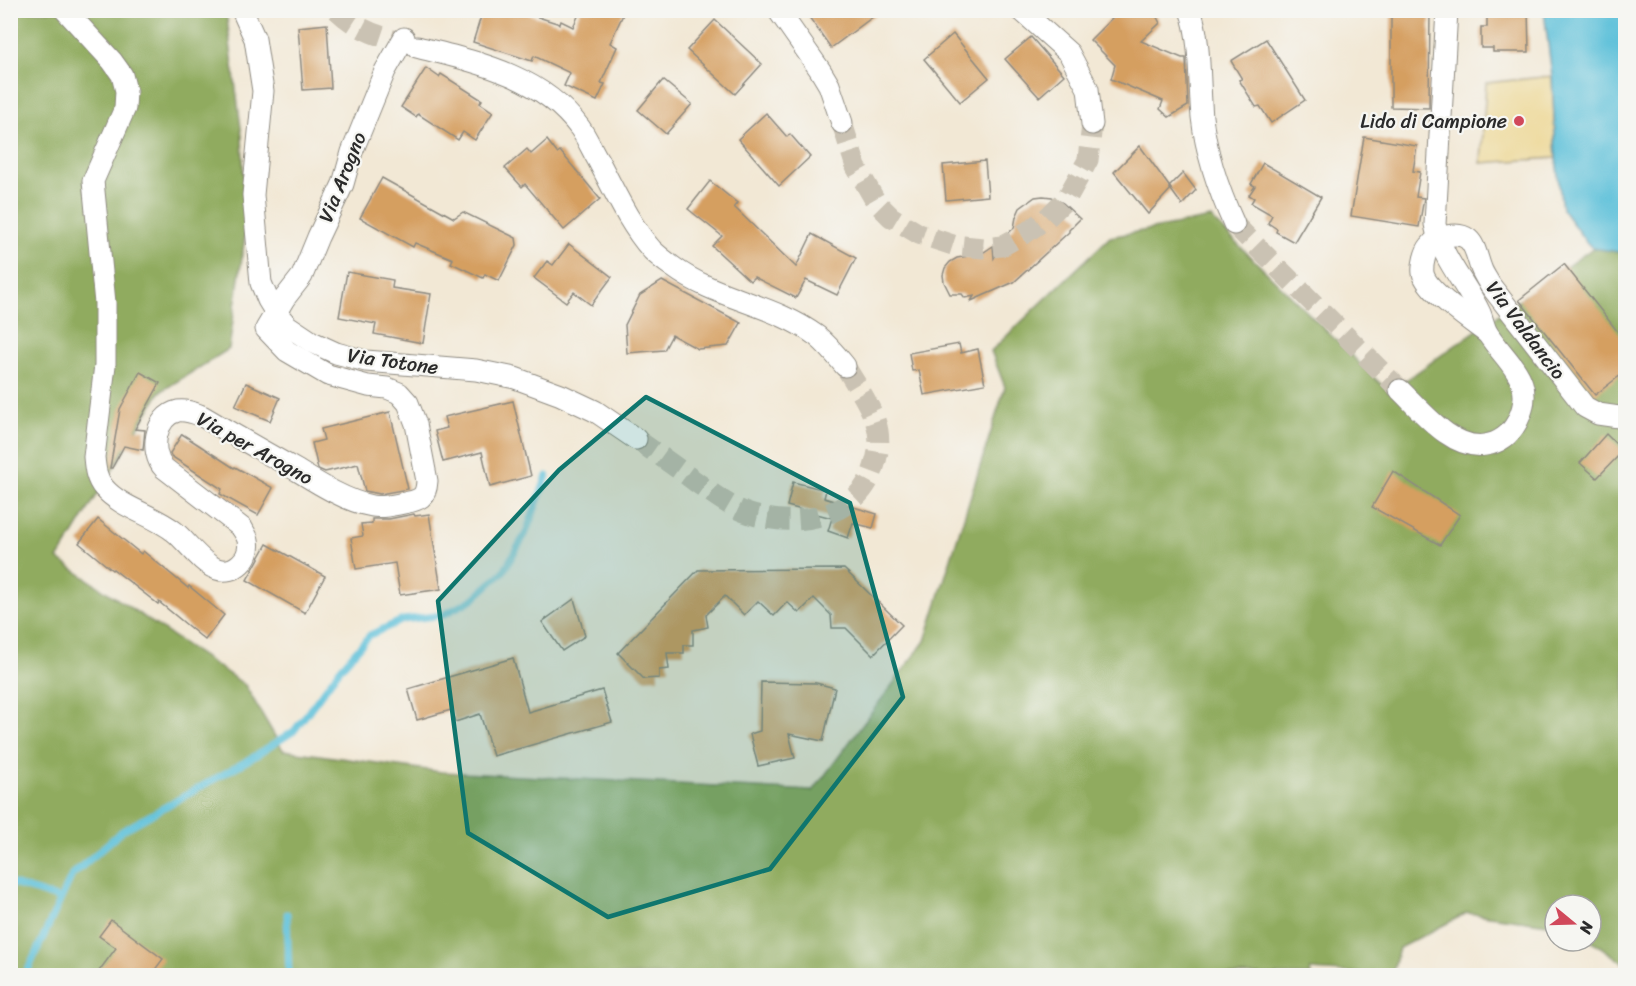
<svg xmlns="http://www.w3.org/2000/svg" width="1636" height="986" viewBox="0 0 1636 986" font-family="Sriracha,sans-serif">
	<rect width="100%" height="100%" fill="#f6f6f2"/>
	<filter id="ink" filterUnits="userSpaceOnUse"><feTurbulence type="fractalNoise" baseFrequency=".0167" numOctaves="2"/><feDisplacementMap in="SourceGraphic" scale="12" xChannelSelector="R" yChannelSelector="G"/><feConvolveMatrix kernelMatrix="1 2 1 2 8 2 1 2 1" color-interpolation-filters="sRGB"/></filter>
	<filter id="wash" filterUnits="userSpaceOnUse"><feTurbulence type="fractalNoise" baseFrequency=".008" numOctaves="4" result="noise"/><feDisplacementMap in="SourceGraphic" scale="24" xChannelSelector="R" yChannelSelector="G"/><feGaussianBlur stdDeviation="1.35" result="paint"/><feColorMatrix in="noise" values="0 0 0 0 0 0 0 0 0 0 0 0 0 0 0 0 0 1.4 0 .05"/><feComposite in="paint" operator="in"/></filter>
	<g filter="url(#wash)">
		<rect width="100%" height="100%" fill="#f2e8d5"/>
		<polygon fill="#90ab5e" stroke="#5e6b44" stroke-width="1.5" points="10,11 226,11 242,136 246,229 229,349 160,392 58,559 245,685 283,750 442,772 813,791 925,641 1005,387 991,351 1110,237 1211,218 1389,392 1593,248 1625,253 1625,964 1591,940 1591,905 1555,905 1555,925 1467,913 1399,948 1392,975 1310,970 1311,975 11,975"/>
		<polygon fill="#eeda9e" stroke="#8c8264" stroke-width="1.5" points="1552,76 1556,158 1481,163 1486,83"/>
		<polygon fill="#5bc0d9" stroke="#437682" stroke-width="1.5" points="1544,11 1625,11 1625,253 1593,248 1586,242 1562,209 1556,158 1552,76"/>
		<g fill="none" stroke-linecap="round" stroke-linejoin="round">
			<g stroke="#5bc0d9" stroke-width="7">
				<polyline points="10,883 60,899"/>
				<polyline points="287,914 289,976"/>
				<polyline points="28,976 27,972 72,875 122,831 252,758 294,731 340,669 370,635 403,620 443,615 473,599 503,572 526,533 547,476"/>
			</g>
		</g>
		<g id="blocks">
			<g fill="#d59f60">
				<polygon points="483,10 516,10 560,24 561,21 573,27 581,10 625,10 610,43 617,47 601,83 605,84 597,101 564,86 570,73 534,56 532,61 473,42"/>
				<polygon points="804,10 882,10 831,48"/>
				<polygon points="1120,10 1153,10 1160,23 1141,41 1182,58 1186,58 1188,106 1169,117 1160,109 1163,101 1111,79 1115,65 1090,40"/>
				<polygon points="1391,10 1430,10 1429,108 1391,107"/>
				<polygon points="1487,10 1528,10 1529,52 1493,52 1493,48 1481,48 1481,27 1487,27"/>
				<polygon points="715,20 762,64 735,94 687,50"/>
				<polygon points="327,24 331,88 303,90 298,27"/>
				<polygon points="953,34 989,78 960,102 924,59"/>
				<polygon points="1031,37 1064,75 1039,97 1005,59"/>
				<polygon points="1266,39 1305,100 1271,123 1260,106 1256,107 1239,80 1242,79 1231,61"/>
				<polygon points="426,68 439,77 441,74 482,100 480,103 493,112 475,140 463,132 458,140 418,114 416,117 401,107"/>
				<polygon points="663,80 692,104 666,134 638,110"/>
				<polygon points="766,113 787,137 790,134 810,157 779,186 738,139"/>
				<polygon points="1364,137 1417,146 1413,171 1420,172 1416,197 1424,198 1419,227 1351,216"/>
				<polygon points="547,140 557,153 560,151 600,199 564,230 525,184 522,187 505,168 527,149 531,154"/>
				<polygon points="1140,146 1171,189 1148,214 1114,172"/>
				<polygon points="985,161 988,196 946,200 943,165"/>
				<polygon points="1263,163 1321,197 1294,242 1276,232 1277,229 1268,223 1272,215 1251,203 1254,198 1249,195 1255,186 1251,184"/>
				<polygon points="1183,173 1196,190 1182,205 1169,187"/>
				<polygon points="382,178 454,218 463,212 516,238 517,245 499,281 485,274 483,278 451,263 453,259 415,243 413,247 360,218"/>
				<polygon points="710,181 737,203 734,207 796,267 812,234 856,258 837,295 806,280 796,298 754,277 750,281 712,246 722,236 688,209"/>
				<polygon points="1043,196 1052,197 1063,203 1080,219 1069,230 1069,232 1014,282 971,301 974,296 965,298 962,294 950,294 944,282 943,275 945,268 950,262 957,258 981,254 993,246 994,258 1006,235 1014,228 1016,217 1020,208 1035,197"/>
				<polygon points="569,244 612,277 591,305 574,292 566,302 534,278 547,261 553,265"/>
				<polygon points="1564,264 1626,342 1626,371 1595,395 1519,300"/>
				<polygon points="347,272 393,280 392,288 431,294 423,343 374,334 376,324 339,317"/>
				<polygon points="662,281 741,323 728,346 698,349 672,335 664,350 627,353 625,325 640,295"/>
				<polygon points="959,344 961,353 978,349 985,384 924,395 919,370 912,371 909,353"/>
				<polygon points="140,372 160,383 135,429 145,430 143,450 124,446 112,468 110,468 120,409"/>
				<polygon points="246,383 280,398 270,421 235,406"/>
				<polygon points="513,401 531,476 490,487 482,452 443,462 435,431 447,428 444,417"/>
				<polygon points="390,412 408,489 380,494 365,491 358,464 325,472 318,469 312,443 324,440 321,429"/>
				<polygon points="182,434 234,468 235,467 273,488 258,515 220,494 222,489 171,456 170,453"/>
				<polygon points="1606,434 1623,451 1597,478 1580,463"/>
				<polygon points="1393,471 1460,515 1440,545 1372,507"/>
				<polygon points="793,482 826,490 824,498 877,514 873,528 853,523 848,538 828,531 832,518 787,506"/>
				<polygon points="414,514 415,516 429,514 441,589 400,595 395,563 356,569 351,538 363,536 361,524 372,523 372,519 389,519"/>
				<polygon points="98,519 141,554 143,551 188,588 189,586 224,615 205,640 159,602 158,604 113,569 112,570 79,543"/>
				<polygon points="267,544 325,576 305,613 247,580"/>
				<polygon points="844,569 902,625 873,655 846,628 832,628 831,615 814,598 799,613 787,602 774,616 758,601 744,615 725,596 706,615 708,627 693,630 693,645 684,645 684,653 667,653 669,669 659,670 659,678 644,679 618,653 698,570"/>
				<polygon points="574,599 585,636 562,651 542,622"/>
				<polygon points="513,658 528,712 602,690 612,722 493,756 480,714 455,722 451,710 417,720 408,689"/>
				<polygon points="761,682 816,683 835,688 823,741 789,734 795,758 758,766 750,734 760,731"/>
				<polygon points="111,920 163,959 151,975 96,975 116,948 99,936"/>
			</g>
		</g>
	</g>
	<g filter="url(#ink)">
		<use href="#blocks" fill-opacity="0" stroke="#8e8a80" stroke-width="1.5"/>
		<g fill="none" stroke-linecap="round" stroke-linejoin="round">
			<g stroke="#cac2b3" stroke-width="21" stroke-dasharray="21 10" stroke-linecap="butt">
				<path d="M337,10C362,34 385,37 417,47"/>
				<polyline points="842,123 856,167 876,202 891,217 919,234 953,245 983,248 1002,246 1027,232 1047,218 1067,198 1088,160 1092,124"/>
				<polyline points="1234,224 1400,390"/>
				<path d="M636,439C656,453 676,467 696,482C712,493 728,506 747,513C792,529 858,520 874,467C878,455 880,444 878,431C875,412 855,383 845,366"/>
			</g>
			<defs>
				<g id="minor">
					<path d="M65,10L112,61L122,75L126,91L125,108L93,181L105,303V365L94,457C95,468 96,479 104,488C121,508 154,515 175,532C187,542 202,564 217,569C234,575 252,558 248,540C247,536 244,532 242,528L164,468C149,452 155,416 178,411C187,410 194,413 202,416C234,435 266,453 298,471C319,484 348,502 372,506C383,508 393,505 404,503C420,500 426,498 427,481L416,424L408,403L399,393L387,388L368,386L328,375L287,351L266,329L284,299L302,276L318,237L343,184L352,152L385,71L404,38"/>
					<polyline points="242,10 255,39 263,91 253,195 261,283 268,300 276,313 288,326 312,342 336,353 366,361 476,370 515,378 561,395 595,411 636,439"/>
					<polyline points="778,10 820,70 829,85 842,123"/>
					<polyline points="1021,10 1069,53 1088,89 1092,124"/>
					<path d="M1190,10C1201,38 1199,86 1202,117C1206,153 1219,191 1234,224"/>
					<path d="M417,47C477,62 541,75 580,128C587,138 592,150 598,160C614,190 629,224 652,250C658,256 666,262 673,267C716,299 774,304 817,336C828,345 836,355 845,366"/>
					<path d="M1487,333C1472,322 1426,290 1423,273C1422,265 1425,252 1430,246C1437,236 1458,231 1468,239C1476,246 1477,258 1481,268C1483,274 1487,279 1490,285L1585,407L1598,414L1626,418"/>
					<path d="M1400,390C1422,411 1452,450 1485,445C1499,443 1510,435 1517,422C1538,381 1508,365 1488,334C1484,328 1483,320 1480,313C1466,283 1441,258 1435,224L1447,10"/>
				</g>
			</defs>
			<use href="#minor" stroke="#8e8a80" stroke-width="23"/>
			<use href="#minor" stroke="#fff" stroke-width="21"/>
		</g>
	</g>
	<path fill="#0f766e" fill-opacity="0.2" stroke="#0f766e" stroke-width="4.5" stroke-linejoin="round" d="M646,397L850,503L903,697L770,869L608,917L468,833L438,601L559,470Z"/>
	<circle fill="#d1495b" stroke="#f6f6f2" stroke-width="2" cx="1519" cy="121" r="6"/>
	<g text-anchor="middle" stroke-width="4.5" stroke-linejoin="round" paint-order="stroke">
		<g font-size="20" fill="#2b2b2b" stroke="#f6f6f2" text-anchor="end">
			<text x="1507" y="128">Lido di Campione</text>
		</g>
		<g font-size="20" fill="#2b2b2b" stroke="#f6f6f2">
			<text transform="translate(342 177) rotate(-68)" y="7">Via Arogno</text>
			<text transform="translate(1526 330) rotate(53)" y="7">Via Valdancio</text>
			<text transform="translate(393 361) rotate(8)" y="7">Via Totone</text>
			<text transform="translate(255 448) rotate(29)" y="7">Via per Arogno</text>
		</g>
	</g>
	<rect width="1636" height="986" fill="none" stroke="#f6f6f2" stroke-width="36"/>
	<g transform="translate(1573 923) rotate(109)"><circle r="28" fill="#f6f6f2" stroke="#a5a5a2" stroke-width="1.5"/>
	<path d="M0-4.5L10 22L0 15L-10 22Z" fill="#d1495b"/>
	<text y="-9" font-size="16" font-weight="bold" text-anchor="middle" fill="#2b2b2b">N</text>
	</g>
</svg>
